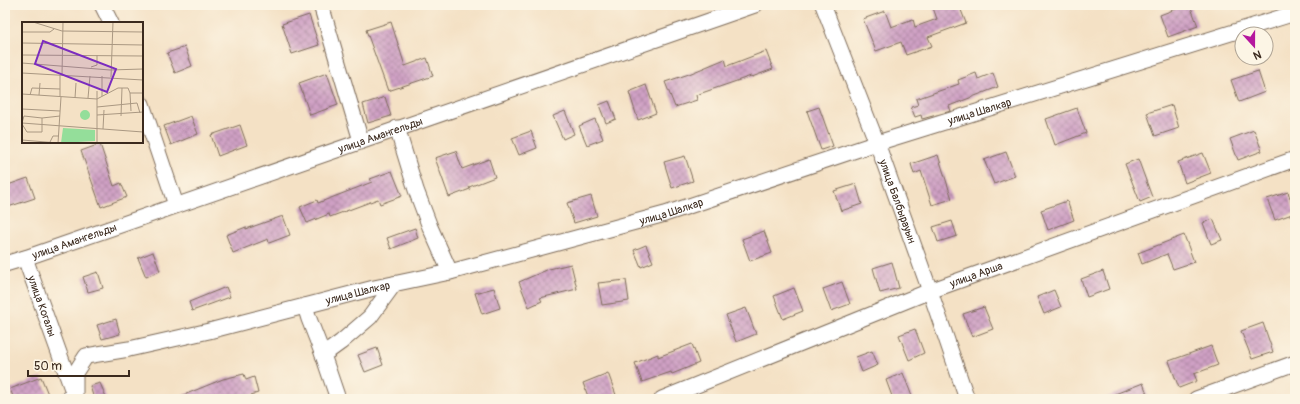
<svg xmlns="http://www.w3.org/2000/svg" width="1300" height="404" viewBox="0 0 1300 404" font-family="Pangolin,sans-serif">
	<defs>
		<pattern id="building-cross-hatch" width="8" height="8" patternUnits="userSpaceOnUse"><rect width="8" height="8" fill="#cfa0c4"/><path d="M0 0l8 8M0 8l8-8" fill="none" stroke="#a9839f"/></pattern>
	</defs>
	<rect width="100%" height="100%" fill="#fcf5e5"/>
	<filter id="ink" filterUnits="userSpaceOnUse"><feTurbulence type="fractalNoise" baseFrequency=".025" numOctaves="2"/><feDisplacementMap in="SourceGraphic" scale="8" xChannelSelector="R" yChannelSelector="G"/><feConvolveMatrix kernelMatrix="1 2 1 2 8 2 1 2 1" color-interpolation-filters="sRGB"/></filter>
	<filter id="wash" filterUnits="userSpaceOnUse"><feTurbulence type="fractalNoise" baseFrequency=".012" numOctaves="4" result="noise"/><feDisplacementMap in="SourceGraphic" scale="16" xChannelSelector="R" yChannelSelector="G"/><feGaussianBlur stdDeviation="0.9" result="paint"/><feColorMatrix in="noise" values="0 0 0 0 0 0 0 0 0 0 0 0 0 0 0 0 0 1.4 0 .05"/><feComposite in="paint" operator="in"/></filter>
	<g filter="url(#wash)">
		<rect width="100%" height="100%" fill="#f4e1c5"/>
		<g id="blocks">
			<g fill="url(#building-cross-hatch)">
				<polygon points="932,5 959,5 966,23 928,37 932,46 906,55 901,42 876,51 863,19 885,11 891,27 913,19 915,27 937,19"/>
				<polygon points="1186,5 1190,5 1198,26 1168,37 1160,15"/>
				<polygon points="309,15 319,45 292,54 282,24"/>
				<polygon points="391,22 405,66 427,58 433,76 388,91 366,30"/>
				<polygon points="185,47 192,66 175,73 167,53"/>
				<polygon points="766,51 773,69 752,77 751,76 696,95 697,100 675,107 665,82 689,74 725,59 727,66"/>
				<polygon points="1258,71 1265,92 1239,102 1231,80"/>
				<polygon points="327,73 338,105 310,115 299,83"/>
				<polygon points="976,73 978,79 993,73 998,87 949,106 951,111 922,119 921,115 915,117 911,107 918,105 916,99 959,84 958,80"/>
				<polygon points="646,85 656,113 638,120 629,92"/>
				<polygon points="385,97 391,116 368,123 363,104"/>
				<polygon points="609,101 616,119 606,123 599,105"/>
				<polygon points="1172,105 1179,128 1155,136 1147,113"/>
				<polygon points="819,107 833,146 821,150 807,111"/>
				<polygon points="1077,108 1086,133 1055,145 1046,119"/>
				<polygon points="565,111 574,134 563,139 553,116"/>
				<polygon points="191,116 198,134 171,145 164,126"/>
				<polygon points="595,119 603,139 587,145 579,126"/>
				<polygon points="240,125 247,145 218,156 211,135"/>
				<polygon points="1254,130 1262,151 1238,160 1230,139"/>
				<polygon points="531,131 537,148 519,155 512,138"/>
				<polygon points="100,144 114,186 121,183 127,197 101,207 81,151"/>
				<polygon points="456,151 462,169 489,159 495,177 469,187 470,189 449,197 435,158"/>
				<polygon points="1006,152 1015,176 994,184 984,160"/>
				<polygon points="1203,153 1211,173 1185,183 1178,162"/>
				<polygon points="938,155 952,199 932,205 921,171 914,174 911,164"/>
				<polygon points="685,156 693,181 672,188 664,162"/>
				<polygon points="1138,159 1152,197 1140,202 1125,164"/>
				<polygon points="392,171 402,196 380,204 378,199 330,217 329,214 307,223 300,207 317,200 318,203 372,182 370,179"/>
				<polygon points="28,178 35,198 5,208 5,186"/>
				<polygon points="856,184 862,204 841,211 834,191"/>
				<polygon points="1288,192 1295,213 1275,220 1267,199"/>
				<polygon points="591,196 597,216 574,223 567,203"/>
				<polygon points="1067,201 1074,220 1048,230 1041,210"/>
				<polygon points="283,216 290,235 269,243 268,239 233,253 226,235 246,227 246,229"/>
				<polygon points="1213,219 1222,240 1211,244 1203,223"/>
				<polygon points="952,221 957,236 938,242 933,227"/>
				<polygon points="415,228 418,238 391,249 387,238"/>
				<polygon points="764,231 772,253 750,261 742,239"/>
				<polygon points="1184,235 1194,262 1173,269 1167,254 1142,264 1138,253"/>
				<polygon points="646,245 653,262 641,267 634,250"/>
				<polygon points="153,252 160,271 146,277 138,258"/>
				<polygon points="892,262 899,288 880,293 873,268"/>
				<polygon points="571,264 577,289 540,298 542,301 529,307 519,282 549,269"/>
				<polygon points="1103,271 1109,289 1087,297 1081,279"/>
				<polygon points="98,272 103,288 88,292 83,277"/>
				<polygon points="626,280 629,301 602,305 598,283"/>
				<polygon points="842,282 850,304 831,311 823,289"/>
				<polygon points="226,287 230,297 192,311 189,302"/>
				<polygon points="494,288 500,308 482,314 475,293"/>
				<polygon points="794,288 803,311 783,319 774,296"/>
				<polygon points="1054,290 1061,307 1044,314 1037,297"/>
				<polygon points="984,307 993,329 972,337 963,314"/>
				<polygon points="746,308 756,334 736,342 726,315"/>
				<polygon points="116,319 120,334 102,339 97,325"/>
				<polygon points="1263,323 1273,352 1252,359 1241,331"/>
				<polygon points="915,329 924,353 909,360 899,335"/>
				<polygon points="692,344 699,363 672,374 671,372 642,382 635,363 658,354 658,357"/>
				<polygon points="1211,346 1218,365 1194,374 1197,381 1179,388 1169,361"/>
				<polygon points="377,348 383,365 365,372 358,355"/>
				<polygon points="872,351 878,365 862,372 856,357"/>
				<polygon points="608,373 616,395 605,399 589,399 583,383"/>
				<polygon points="903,373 913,399 893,399 886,380"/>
				<polygon points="244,374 246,380 254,377 258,393 251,395 252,399 174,399 223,379"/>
				<polygon points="41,377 50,399 14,399 10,389"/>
				<polygon points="100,383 107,399 94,399 90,386"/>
				<polygon points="1143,383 1149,399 1105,399 1105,398"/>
			</g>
		</g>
	</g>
	<g filter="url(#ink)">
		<use href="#blocks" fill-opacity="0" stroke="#7c6a58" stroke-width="1"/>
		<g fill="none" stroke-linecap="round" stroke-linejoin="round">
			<defs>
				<g id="street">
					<polyline points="102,5 111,23"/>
					<polyline points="321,5 361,141"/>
					<path id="s1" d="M823,5L877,143L930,291L967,399"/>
					<polyline points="142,104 176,205"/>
					<polyline points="397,128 416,190 430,227 450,272"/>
					<path id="s2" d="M25,258L72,389"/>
					<path id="s3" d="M5,264L25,258L755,5"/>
					<polyline points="305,306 309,319 323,355"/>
					<path id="s4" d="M67,399L75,396V373L86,356L129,349L209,331L374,288L450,272L665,214L877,143L1295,13"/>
					<polyline points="338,399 323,355 341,342 370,317 394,284"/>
					<path id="s5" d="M662,399L930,291L1295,159"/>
					<polyline points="1196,399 1295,363"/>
				</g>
			</defs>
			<use href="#street" stroke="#7c6a58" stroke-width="17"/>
			<use href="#street" stroke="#fff" stroke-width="15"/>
		</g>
	</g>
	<g text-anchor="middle" stroke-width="3.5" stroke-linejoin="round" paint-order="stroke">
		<g font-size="11" fill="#3b2a1e" stroke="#fcf5e5">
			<text dy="4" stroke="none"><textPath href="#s4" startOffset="979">улица Шалкар</textPath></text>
			<text dy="4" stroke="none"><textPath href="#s3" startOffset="397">улица Амангельды</textPath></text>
			<text dy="4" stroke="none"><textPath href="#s1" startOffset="210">улица Балбырауын</textPath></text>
			<text dy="4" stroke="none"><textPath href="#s4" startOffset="655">улица Шалкар</textPath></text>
			<text dy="4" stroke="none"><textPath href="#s3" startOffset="73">улица Амангельды</textPath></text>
			<text dy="4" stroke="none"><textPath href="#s5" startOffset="338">улица Арша</textPath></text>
			<text dy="4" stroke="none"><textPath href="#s4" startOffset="331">улица Шалкар</textPath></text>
			<text dy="4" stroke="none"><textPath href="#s2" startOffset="51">улица Когалы</textPath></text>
		</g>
	</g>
	<g transform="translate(22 22)">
		<rect width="121" height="121" fill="#f4e1c5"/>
		<path d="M58 93a5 5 0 1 1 10 0a5 5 0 1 1-10 0ZM41,106L73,108V119L39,121Z" fill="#94de9a"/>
		<path fill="none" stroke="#aa9882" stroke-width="1" d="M11,0L40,9L121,10M0,10H28L32,7M0,21L121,23M0,33L121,34M0,41L88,48L121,47M69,45L75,43V33M0,51L121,58M40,53L41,0M80,54V74M89,55L91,0M108,71L109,89M0,72L75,77L96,66H106L108,71H121M8,73L10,66L38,67M17,73L18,61M38,74V53M53,76L54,61M66,76L68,54M75,85L115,81L118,91M0,87L38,89M75,93L121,90M99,94L100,66M20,96L38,94M0,101L121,110M0,102L5,110H20V96L2,94L0,101M81,107L82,88M0,118L36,121M28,120L31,114H37M36,121L39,75M72,121H98M75,121V69"/>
		<path fill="#7b2cbf" fill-opacity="0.15" stroke="#7b2cbf" stroke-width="2" d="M21,19L94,47L85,70L13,42Z"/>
		<rect width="121" height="121" fill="none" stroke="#3b2a1e" stroke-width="2"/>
	</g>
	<rect width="1300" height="404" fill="none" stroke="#fcf5e5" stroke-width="20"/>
	<g transform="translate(1254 46) rotate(159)"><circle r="19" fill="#fcf5e5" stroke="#afa495"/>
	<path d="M0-3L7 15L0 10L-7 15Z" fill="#b5179e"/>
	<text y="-6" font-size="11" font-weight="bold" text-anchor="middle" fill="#3b2a1e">N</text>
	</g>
	<path d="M28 370v6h101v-6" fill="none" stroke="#3b2a1e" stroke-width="2"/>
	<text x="34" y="370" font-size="12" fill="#3b2a1e" stroke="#fcf5e5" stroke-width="3" paint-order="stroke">50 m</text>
</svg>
